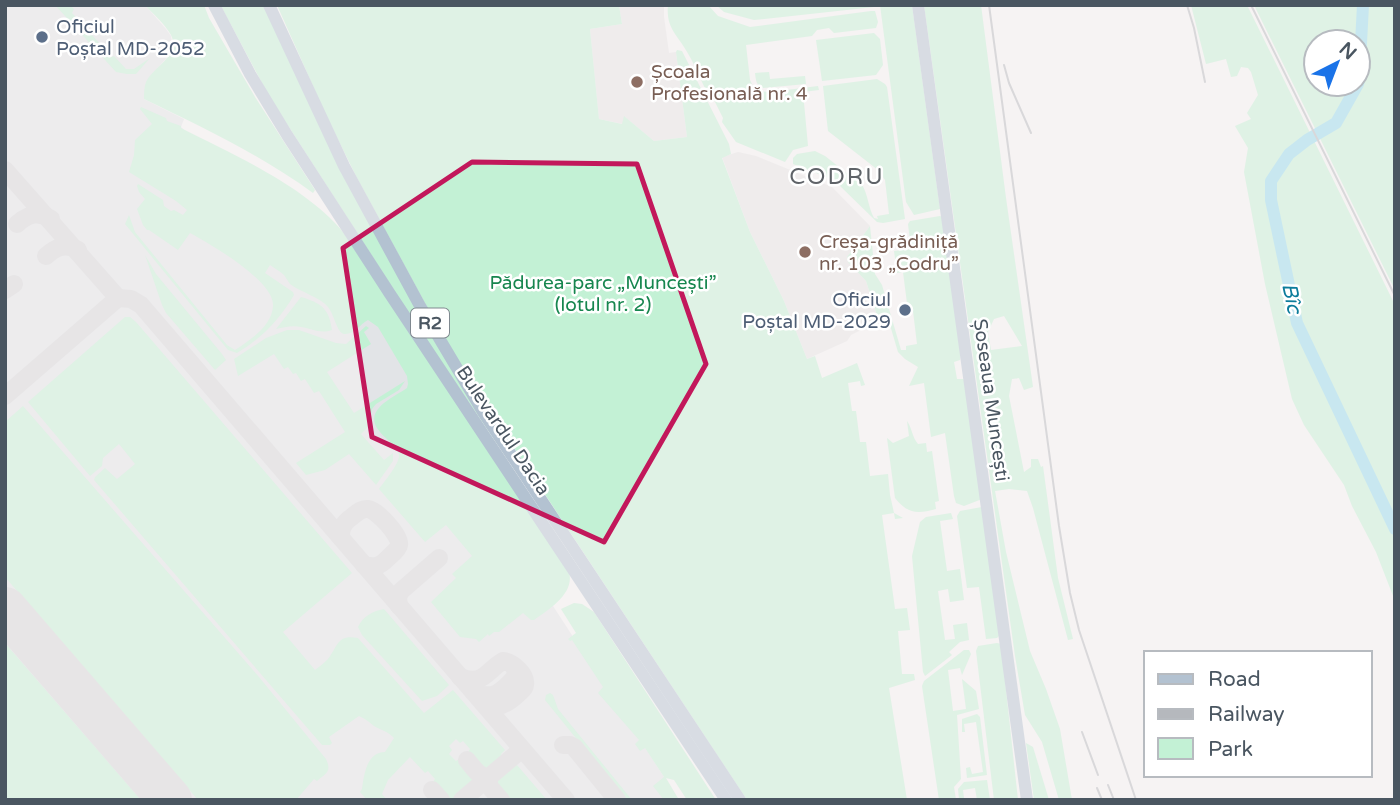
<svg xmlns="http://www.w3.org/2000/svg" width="1400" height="805" viewBox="0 0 1400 805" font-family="'Varela Round',sans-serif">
	<rect width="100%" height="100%" fill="#f5f3f3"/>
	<g fill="#e6e4e5">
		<polygon points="619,5 664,5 664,17 669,53 676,52 687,137 654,141 625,117 623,124 599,119 590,29 622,24"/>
		<polygon points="738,152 756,156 832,187 870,226 847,257 848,262 866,281 876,313 867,327 851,335 847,341 807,359 784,301 750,232 722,157"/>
	</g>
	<polygon fill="#e2e4e7" points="5,5 145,5 166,29 171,36 172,48 170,54 148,79 144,99 184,119 181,127 359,293 553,606 679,800 5,800"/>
	<g fill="#c3f1d5" fill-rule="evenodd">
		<polygon points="55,5 70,5 74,9 72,13 112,57 114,56 126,69 134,69 150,58 136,74 127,74 116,72"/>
		<path d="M145,5H204L209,18L255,97L315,190L313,193C261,155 202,127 144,99C144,94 144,87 146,82C153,67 181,55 171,35C165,24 153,14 145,5Z"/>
		<polygon points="223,5 266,5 361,206 585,573 421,332 269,96 221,6"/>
		<polygon points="277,5 619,5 622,24 590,29 599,119 622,124 624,116 654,141 687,137 676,52 677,50 682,51 729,144 731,154 722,158 750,232 784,301 807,359 815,356 822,378 857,363 865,385 861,386 860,381 848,383 852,411 856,411 860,442 866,442 870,476 888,474 890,495 894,513 903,518 895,519 894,513 882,515 895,609 907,608 910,630 898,631 902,674 914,674 915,680 889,688 907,800 747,800 476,390 434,320 356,176 325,113"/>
		<path d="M668,5H708L718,16L750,27L871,11H875L878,22L876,28L834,33L829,28L817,30L812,36L746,45L750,80L755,91L771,92L818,86L819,90L803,92L808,146L793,150L785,162L736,142L722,122L723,118L713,98L708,94C700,79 694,62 684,47C674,32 666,25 668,5Z"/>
		<polygon points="716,5 874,5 874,7 754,20 724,12"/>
		<polygon points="880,5 912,5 940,209 914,215 906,202"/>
		<path d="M924,5H981L1006,198L1033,387L1024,390L1019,378L1012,379L1009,396L1024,472L1031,467V459H1038L1041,467L1043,466L1058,578L1073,639L1068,640L1033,508L1027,491L1009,489L995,491L1006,552L1030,651L1046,689L1060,729L1072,800H1059L1042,742L1025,715L1015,656ZM1004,316L1022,346L991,350L988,332L994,319Z"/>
		<polygon points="1191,5 1247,5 1395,305 1395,601 1376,552 1352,506 1344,485 1304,425 1292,399 1265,284 1244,172 1248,148 1235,126 1251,119 1247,113 1258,95 1251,72 1248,68 1241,67 1237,76 1231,77 1226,59 1206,64"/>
		<path d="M1254,5H1395V290ZM1358,42V84H1316V42Z"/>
		<polygon points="874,33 880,39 883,65 876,75 822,81 816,40"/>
		<path d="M769,72L770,79L805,76L806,84L763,88C756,85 756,81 755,73Z"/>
		<path d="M877,79L885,84L887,87L905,219L883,223L877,222L839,185L829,178L793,164V158L797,154L815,151L825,156L862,185C868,194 868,207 874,218L878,219L877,216L889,214L885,180L878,170L828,131L823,86Z"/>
		<path d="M141,107L166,118L167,121L181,126V128C234,155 305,186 343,232L569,572C575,593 550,609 534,620H531L523,613L499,632H494L489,636L488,634L479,642L476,639L460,637L431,602L456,578L452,574L472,556L446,525L425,542L379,489C384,482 400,463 399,455C398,450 392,445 389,441C385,437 380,433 377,428C365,409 394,397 407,388L408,384L407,376L378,327L368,320C360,324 354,335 344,334C337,333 334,314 328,307C320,297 302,293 290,284C288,281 286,278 284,275C280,271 274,268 270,265L265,273L293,292L294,295C280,319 261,339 237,353L228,350L125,224L129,215L135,232L227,345L235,350C250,340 272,326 273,306C275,281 210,244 190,233L178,250L149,230H147L143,225L137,209L145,199L139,192L137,186L138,184L163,200L164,206L171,211L174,210L183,215L187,210L176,201L129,172L134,155L135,140L152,124L140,109Z"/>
		<polygon points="940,216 944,218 961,349 960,360 954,362 957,379 963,379 966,382 982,499 964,506 956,503 954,496 945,433 931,437 924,383 909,386 918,367 905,359 898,352 887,315 867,327 876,313 875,309 866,281 848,262 847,257 870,226 875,274 882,285 901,350 906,350 906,346 917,344 913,311 908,311 903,272 897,273 894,251 911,249 908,224 910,221"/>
		<polygon points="145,255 156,274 222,354 226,360 215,370 166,313 162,305"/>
		<path d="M301,297C321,303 329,308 332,330C320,334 313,329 301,327C293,325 284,327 276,329Z"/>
		<path d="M125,317H130L136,322L352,573L283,632L315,670C319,667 324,663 328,659C338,646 337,634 358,638L424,713L453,690L505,750L501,754L503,757L499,761L500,762L491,770L489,769L485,772L483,770L481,771L470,758L471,756L468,752L470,749L463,741L460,743L456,739L449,746L452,750L449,754L456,761L459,759L463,763L464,762L476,775L474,777L477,780L473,783L474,784L457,800H446L435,787L436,786L433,782L435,779L428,771L425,773L410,757L388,780L382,794L387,800H367L360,792L362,789C364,774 367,752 385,752L394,738C389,732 381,730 374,726C369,722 366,719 359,716L329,737L332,743L330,745H322L94,480L95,477L105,468L117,479L135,464L119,444L103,458L102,466L90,476L28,402Z"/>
		<polygon points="366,326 369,328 364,332 371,344 327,372 354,413 405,381 399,390 376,404 372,409 369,426 361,434 384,460 393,453 393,461 376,485 349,454 325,470 306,475 296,463 345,432 319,391 314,393 305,379 301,381 296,373 293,374 288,367 284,369 274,354 238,376 234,359 266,338 287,330 299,330 336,343 346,344"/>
		<path d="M23,406L259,677L326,759C332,772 326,773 317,781L314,779L296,800H198L5,577V422Z"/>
		<path d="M907,421C912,428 912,437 918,444L926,443L927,452L932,451L939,501L935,502L936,509C917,514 908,514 895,498L887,438L893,443L909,436Z"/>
		<polygon points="982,507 999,636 997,638 986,639 979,587 967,588 957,516 960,511"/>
		<polygon points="951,513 953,519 940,521 947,571 960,569 964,600 950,602 948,589 938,591 945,640 955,639 953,625 967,623 969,640 960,642 949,652 952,655 925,676 923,672 912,556 920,522 926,517"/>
		<polygon points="574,603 582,604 594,612 716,800 687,800 674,780 666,778 679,800 664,800 653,786 664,777 645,748 640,751 635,744 639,740 598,693 603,687 572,640 570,641 568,639 576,633 561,609"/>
		<path d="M384,609L449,685L437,696L422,701L362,635L358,627C363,616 373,611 384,609Z"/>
		<polygon points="5,643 141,800 5,800"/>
		<polygon points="997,643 1001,644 1018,800 994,800 976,651 978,646"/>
		<polygon points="964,650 969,650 971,654 962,675 960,668 948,670 953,711 966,709 962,679 976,691 979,709 957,715 961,779 954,787 956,800 939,800 922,686 924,681"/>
		<polygon points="550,693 553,695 558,709 632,800 626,800 545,700 546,695"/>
		<polygon points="977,714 980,717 987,775 967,778 966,768 970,767 972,774 983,772 976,722 964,724 965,732 962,732 962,719"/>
		<polygon points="1026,743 1033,747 1049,800 1034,800"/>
		<polygon points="517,765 547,800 509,800 507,798 505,799 493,785 495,784 492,781 505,768 506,769 511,766 513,768"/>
		<polygon points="987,780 990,800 977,800 975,788 963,790 964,798 959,799 958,789 964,782"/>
	</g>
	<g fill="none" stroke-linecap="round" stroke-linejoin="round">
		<g stroke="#90daee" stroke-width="12">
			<polyline points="1358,83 1359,81 1363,5"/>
			<polyline points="1358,84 1336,123 1307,140 1289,154 1271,181 1271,200 1297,323 1395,529"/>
		</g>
		<g stroke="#d5d6d8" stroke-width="18">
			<polyline points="5,170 118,298 5,396"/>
			<path d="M17,224C28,214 38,211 51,219"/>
			<path d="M46,256C56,247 65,243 78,250"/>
			<polyline points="5,290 14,284"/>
			<polyline points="118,298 131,299 141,305 566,800"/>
			<path d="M341,538C341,529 342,525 349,519C355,515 360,508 368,509C377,510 401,536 399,545C398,550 392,554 388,558C380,566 376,568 364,565"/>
			<polyline points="399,606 398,597 401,591 439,558"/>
			<path d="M460,677C484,686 486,671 503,661C512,662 527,674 525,685C525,689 521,691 518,694C507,704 498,710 483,703"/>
			<path d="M473,691C492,702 503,691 516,676L515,669L513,665"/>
			<polyline points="563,745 570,745 574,747 617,800"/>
			<path d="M467,760C473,767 479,778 489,777"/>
			<polyline points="489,777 489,786 501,800"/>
			<polyline points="432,790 441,800"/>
			<polyline points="462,800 522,749"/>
		</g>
		<polyline stroke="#d5d6d8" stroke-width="44" points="5,609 170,800"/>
		<g stroke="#b3c2d1" stroke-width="12">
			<polyline points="214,5 250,74 287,135 390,294 726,800"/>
			<polyline points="269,5 344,166 420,306 483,412 740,800"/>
			<polyline points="918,5 1027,800"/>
		</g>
		<g stroke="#b5b8bd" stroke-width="2">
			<polyline points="989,5 1059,526 1070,593 1079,630 1136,800"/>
			<polyline points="1187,5 1194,28 1205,82"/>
			<polyline points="1251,5 1395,296"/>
			<polyline points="1004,65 1009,83 1031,133"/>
			<polyline points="1082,732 1098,775"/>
			<polyline points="1108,785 1114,800"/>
			<polyline points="1097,788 1102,800"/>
		</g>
	</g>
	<path d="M0 0H1400V805H0ZM472,162L637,164L706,364L604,542L372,437L343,248Z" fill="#f5f3f3" fill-opacity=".55" fill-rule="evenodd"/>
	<path fill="none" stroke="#c2185b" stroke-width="5" stroke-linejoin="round" d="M472,162L637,164L706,364L604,542L372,437L343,248Z"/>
	<g fill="#5c6f8a" stroke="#fff" stroke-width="2.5">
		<circle cx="42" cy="37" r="7"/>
		<circle cx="905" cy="310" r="7"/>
	</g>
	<g fill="#8d6e63" stroke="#fff" stroke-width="2.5">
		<circle cx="637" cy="82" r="7"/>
		<circle cx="805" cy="252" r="7"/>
	</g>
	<g text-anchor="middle" stroke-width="5" stroke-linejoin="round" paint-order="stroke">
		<rect fill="#fff" stroke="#808990" stroke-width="2" x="411" y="308.5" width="38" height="29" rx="5"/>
		<g font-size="18" font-weight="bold" fill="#4a5661">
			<text x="430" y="329">R2</text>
		</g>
		<g font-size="19" fill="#4e5e75" stroke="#fff" text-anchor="start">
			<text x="56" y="33">Oficiul<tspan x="56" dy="22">Poștal MD-2052</tspan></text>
			<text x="891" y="306" text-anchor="end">Oficiul<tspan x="891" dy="22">Poștal MD-2029</tspan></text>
		</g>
		<g font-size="19" fill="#785e54" stroke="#fff" text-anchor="start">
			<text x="651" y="78">Școala<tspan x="651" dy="22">Profesională nr. 4</tspan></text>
			<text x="819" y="248">Creșa-grădiniță<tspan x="819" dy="22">nr. 103 „Codru”</tspan></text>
		</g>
		<g font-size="19" fill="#17864f" stroke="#fff">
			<text x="603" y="289">Pădurea-parc „Muncești”<tspan x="603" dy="22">(lotul nr. 2)</tspan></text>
		</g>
		<g font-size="19" fill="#4a5661" stroke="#fff">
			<text transform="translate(992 400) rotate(82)" y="7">Șoseaua Muncești</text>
			<text transform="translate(504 430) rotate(56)" y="7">Bulevardul Dacia</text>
		</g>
		<g font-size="21" font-style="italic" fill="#0c7c9b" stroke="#fff">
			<text transform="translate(1292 298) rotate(78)" y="7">Bîc</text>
		</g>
		<g font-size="23" letter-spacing="2" fill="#5f6368" stroke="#fff">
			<text x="837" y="184">CODRU</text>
		</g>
	</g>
	<rect width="1400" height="805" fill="none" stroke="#4a5661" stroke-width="14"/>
	<rect x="1144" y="651" width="228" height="126" fill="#ffffff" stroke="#b7bbc0" stroke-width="2"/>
	<rect x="1158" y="674" width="35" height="10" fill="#b3c2d1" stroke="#b7bbc0" stroke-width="2"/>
	<text x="1208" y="686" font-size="21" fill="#4a5661">Road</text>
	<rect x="1158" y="709" width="35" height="10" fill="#b5b8bd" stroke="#b7bbc0" stroke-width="2"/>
	<text x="1208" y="721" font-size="21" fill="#4a5661">Railway</text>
	<rect x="1158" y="738" width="35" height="21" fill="#c3f1d5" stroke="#b7bbc0" stroke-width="2"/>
	<text x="1208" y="756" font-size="21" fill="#4a5661">Park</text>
	<g transform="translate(1337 63) rotate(42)"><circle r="33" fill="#ffffff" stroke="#b7bbc0" stroke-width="2"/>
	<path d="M0-5L12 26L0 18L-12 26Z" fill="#1a73e8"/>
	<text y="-10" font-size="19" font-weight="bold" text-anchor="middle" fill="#4a5661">N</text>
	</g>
</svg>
